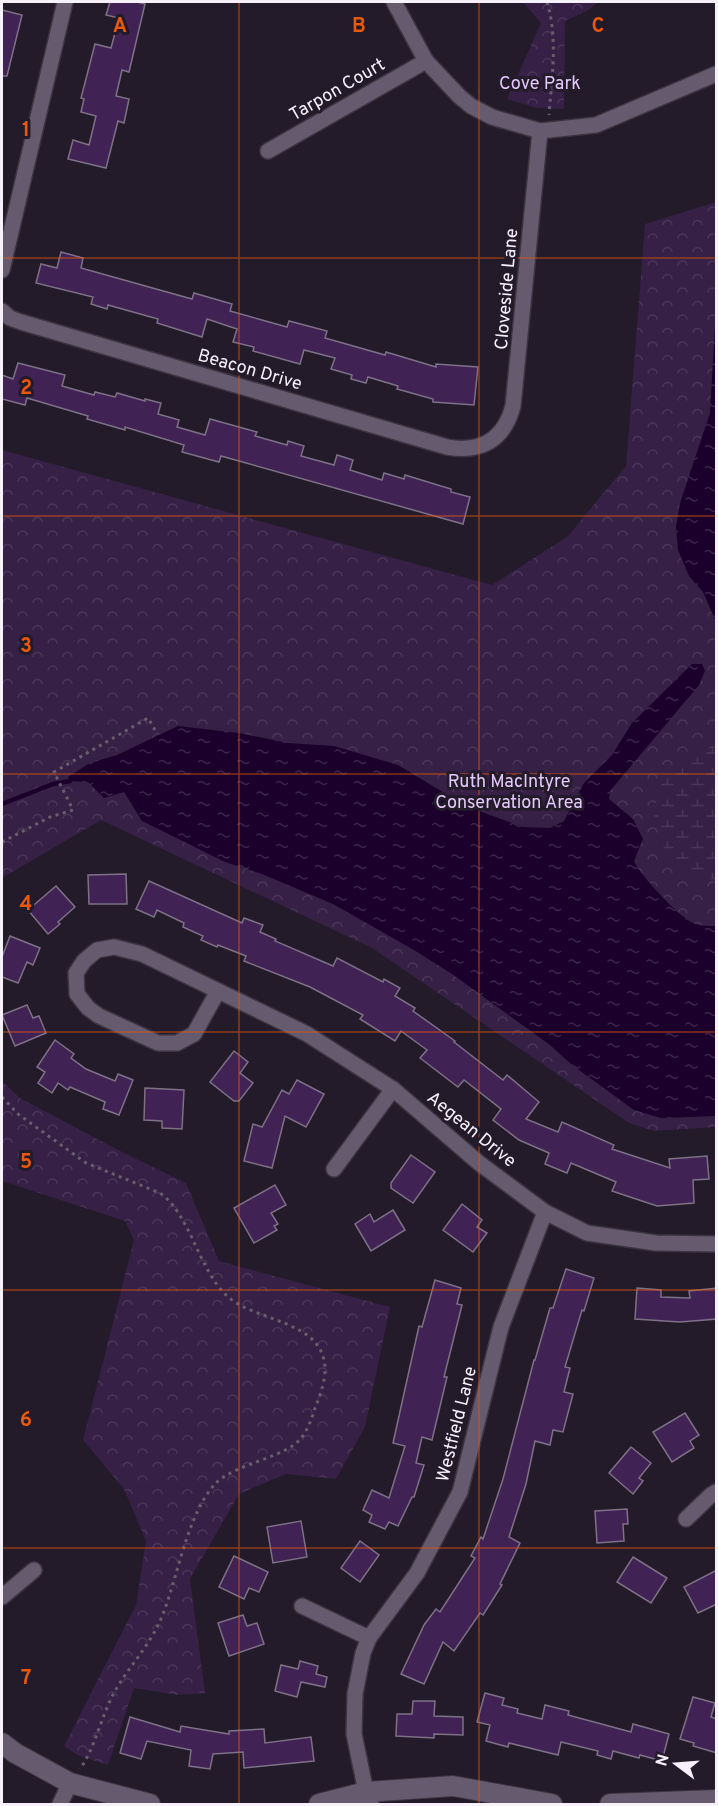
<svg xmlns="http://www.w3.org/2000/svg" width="718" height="1806" viewBox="0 0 718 1806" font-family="Overpass,sans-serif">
	<defs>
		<pattern id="forest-crowns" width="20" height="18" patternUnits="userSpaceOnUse" patternTransform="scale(1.5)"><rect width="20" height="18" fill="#362045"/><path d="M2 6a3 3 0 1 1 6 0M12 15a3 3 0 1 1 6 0" fill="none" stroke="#4a3658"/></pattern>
		<pattern id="wetland-marsh" width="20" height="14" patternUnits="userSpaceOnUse" patternTransform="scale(1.5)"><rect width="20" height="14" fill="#362045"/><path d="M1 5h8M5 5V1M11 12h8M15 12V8" fill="none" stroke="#4a3658"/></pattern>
		<pattern id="water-ripples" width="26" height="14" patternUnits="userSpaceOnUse" patternTransform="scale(1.5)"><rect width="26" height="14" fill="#1a002b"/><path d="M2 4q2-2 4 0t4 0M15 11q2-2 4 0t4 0" fill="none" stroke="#3c264b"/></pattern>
	</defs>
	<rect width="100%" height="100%" fill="#231a2a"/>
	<g fill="url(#forest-crowns)">
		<polygon points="523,2 598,2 587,11 565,21 564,109 536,108 507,99 541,23"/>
		<polygon points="716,202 716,1127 654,1131 629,1123 372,948 101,820 2,878 2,450 492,585 568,536 626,466 645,224"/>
		<polygon points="2,1081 20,1098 116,1149 186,1183 219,1261 390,1307 365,1427 336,1479 286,1474 239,1494 190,1579 205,1693 177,1695 134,1688 108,1765 77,1755 64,1746 136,1605 146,1541 124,1489 83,1440 134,1240 125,1221 2,1181"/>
	</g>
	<polygon fill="url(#wetland-marsh)" points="716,748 716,880 692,873 662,846 654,815 661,778 701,749"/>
	<g fill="url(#water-ripples)">
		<polygon points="716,309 716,622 703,592 689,576 678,550 676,527 680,503 710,413"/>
		<path d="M692,664H702L705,671L699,685L610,791L609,799L633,819L643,839L634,861C640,875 679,917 693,923C699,926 710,926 716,926V1116L661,1118L634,1110L572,1065L550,1045L452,974L414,950L333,904L262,874L225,862L142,821L124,792L104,798L88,782L70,781L68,777L90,763L117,755L178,726L239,733L288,743L334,746L398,765L466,806L523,827L550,828L564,821L584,783L612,755L632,723Z"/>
	</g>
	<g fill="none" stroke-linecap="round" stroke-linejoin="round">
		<polyline stroke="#1a002b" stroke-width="4.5" points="2,804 53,784 70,781"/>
	</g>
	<g fill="#412255" stroke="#7d7186" stroke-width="1.5">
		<polygon points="110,2 137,2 145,4 129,72 122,70 116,96 129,99 124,123 118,121 106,168 68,159 73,140 89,145 96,116 81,112 84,99 81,98 95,44 111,48 119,18 106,15"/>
		<polygon points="2,10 22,15 7,76 2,76"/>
		<polygon points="61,252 83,258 81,268 192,299 194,293 232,304 230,311 287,327 289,321 327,331 325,338 385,355 386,352 436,367 436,364 478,367 474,405 433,402 433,399 397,389 398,386 368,377 366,383 351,379 352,375 331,369 335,358 304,350 300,364 253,351 254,347 233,342 237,329 207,319 202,337 157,323 158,319 108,305 107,309 91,304 93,297 36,283 41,264 57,268"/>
		<polygon points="18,363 65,375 62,386 94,395 95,392 115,397 117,393 145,401 145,399 161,403 158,414 179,420 177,427 205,435 210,419 257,432 255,436 287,445 288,441 304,446 301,456 334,465 337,455 353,460 350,470 382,480 384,473 404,479 405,475 451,489 451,492 470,497 463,524 221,456 219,462 182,452 184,445 125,427 125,430 87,419 88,416 27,398 25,405 2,399 2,375 13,379"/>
		<polygon points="126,874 127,904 89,904 88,875"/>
		<polygon points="149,881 242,923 244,918 263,925 260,932 276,939 275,941 333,966 337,958 383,982 384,979 400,988 395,996 415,1008 413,1011 455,1041 454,1042 503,1080 507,1075 539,1102 526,1119 558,1132 562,1122 614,1145 612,1149 670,1168 669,1159 707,1156 709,1179 693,1180 694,1203 657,1206 612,1191 616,1182 571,1163 567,1173 545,1164 549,1153 519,1140 493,1120 501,1109 464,1080 458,1087 420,1058 427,1050 401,1031 395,1041 360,1019 363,1015 310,987 244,961 246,956 218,945 217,947 201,940 203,936 183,927 184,923 157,910 154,917 136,909"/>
		<polygon points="56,886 75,907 58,922 60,924 48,934 28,910"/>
		<polygon points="10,936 40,948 33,965 27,962 18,983 2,977 2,957"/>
		<polygon points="27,1005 33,1018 39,1016 46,1033 15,1046 2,1015"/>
		<polygon points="55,1040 74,1054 71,1058 86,1069 115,1081 118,1074 133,1080 119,1115 103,1109 105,1102 70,1087 68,1090 58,1083 52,1093 38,1083 45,1072 37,1067"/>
		<polygon points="234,1051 248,1062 240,1073 253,1083 239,1101 234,1101 210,1082"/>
		<polygon points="297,1080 324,1094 306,1127 285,1116 272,1168 244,1161 253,1124 262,1127 282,1090 289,1094"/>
		<polygon points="145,1088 184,1090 182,1129 162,1128 162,1121 144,1120"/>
		<polygon points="411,1155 435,1172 413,1203 391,1188 391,1183"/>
		<polygon points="275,1185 286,1205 271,1213 278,1224 274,1226 277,1230 254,1243 234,1208"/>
		<polygon points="462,1204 482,1220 477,1227 487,1233 473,1252 443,1230"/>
		<polygon points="393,1210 405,1230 371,1251 355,1224 370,1214 374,1222"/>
		<polygon points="566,1269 594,1278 584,1311 582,1310 565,1367 570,1368 564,1392 573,1394 563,1432 553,1430 550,1445 535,1441 526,1484 509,1537 520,1543 500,1584 502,1585 483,1615 480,1613 454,1651 443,1642 424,1684 401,1674 424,1625 436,1609 440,1612 475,1558 471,1556 481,1537 483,1539 503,1479 534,1360 535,1360 550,1308 553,1308"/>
		<polygon points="435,1280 461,1288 457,1304 462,1305 444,1377 447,1377 432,1440 422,1437 416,1463 424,1465 414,1497 412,1497 398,1526 389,1522 385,1529 369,1522 372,1515 363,1510 372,1490 389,1498 405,1446 393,1443 419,1326 422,1327"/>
		<polygon points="637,1288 661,1290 661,1297 690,1298 689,1291 717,1288 717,1319 680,1322 635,1319"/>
		<polygon points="685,1413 699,1435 690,1441 694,1448 672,1462 653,1432"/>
		<polygon points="631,1447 651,1463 639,1478 643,1481 633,1494 609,1473"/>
		<polygon points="627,1509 628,1524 623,1524 624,1541 597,1543 595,1511"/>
		<polygon points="301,1521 307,1557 273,1563 267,1527"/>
		<polygon points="360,1541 379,1555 360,1582 341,1568"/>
		<polygon points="234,1556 268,1572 259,1592 249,1588 244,1599 219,1587"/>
		<polygon points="633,1557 667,1578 651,1603 617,1582"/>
		<polygon points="717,1570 717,1604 698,1613 684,1587"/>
		<polygon points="243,1615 247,1626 257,1623 264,1644 229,1656 218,1623"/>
		<polygon points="300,1661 318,1666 316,1674 327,1677 325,1687 301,1682 297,1697 275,1691 281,1665 298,1669"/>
		<polygon points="485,1693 504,1698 502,1705 518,1709 517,1713 542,1719 545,1705 569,1711 568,1715 631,1732 633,1724 669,1734 662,1761 640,1755 639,1758 613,1751 611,1759 597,1755 598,1751 561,1742 558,1755 509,1743 508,1747 486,1741 490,1725 477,1722"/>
		<polygon points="693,1697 715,1703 711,1717 717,1719 717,1753 693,1746 694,1743 680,1739"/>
		<polygon points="413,1701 435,1701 434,1716 463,1717 463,1735 434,1734 434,1738 396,1736 397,1714 412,1714"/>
		<polygon points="130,1717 180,1732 181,1726 229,1734 229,1731 264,1729 265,1743 311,1737 314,1761 244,1768 243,1752 213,1754 210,1769 189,1766 191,1750 147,1741 141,1759 120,1753"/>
	</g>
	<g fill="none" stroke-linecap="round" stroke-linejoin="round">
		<defs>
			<g id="minor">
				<polyline points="394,2 426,61 459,96 471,106 492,117 540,131 596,125 716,74"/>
				<polyline points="268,151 426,61"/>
				<polyline points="2,270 65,2"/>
				<path d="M2,311L10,318L21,322L447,447C481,453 504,440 513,406L540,131"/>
				<polyline points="218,991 194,1034 177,1043 158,1043 99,1016 88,1008 77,994 76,973 84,961 97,950 114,947 142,954 307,1034 393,1089 479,1163 545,1212 587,1233 656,1243 716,1244"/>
				<polyline points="334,1169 393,1089"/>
				<polyline points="686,1519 711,1495 716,1492"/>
				<polyline points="2,1597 34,1570"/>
				<polyline points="302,1606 369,1638"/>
				<polyline points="60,1804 70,1783"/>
				<polyline points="371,1804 366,1792 354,1734 355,1694 363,1653 369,1638 417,1573 460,1492 501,1327 545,1212"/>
			</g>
			<g id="tertiary">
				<polyline points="2,1743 15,1753 70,1783 150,1804"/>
				<polyline points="319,1804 366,1792 453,1786 552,1804"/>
				<polyline points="610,1804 716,1800"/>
			</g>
		</defs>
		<use href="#minor" stroke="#3b3441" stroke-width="18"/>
		<use href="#tertiary" stroke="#3b3441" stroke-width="22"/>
		<g stroke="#675f6d" stroke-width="3" stroke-dasharray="3 4.5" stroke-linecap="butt">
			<path d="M547,2C558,39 552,76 549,115"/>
			<polyline points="2,842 50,817 73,810 54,772 148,718 155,730"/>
			<path d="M2,1097L18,1114L86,1163L160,1193C190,1214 198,1268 226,1295C255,1323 324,1319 325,1369C325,1382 320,1396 315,1408C312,1418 308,1429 302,1437C287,1458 235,1463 215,1484C187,1515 178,1576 163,1614C152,1643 130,1665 115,1691C101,1716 96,1746 80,1769"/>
		</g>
		<use href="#minor" stroke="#655a6e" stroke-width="15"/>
		<use href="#tertiary" stroke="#655a6e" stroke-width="20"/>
	</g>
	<path fill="none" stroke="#e8590c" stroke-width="1.5" stroke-opacity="0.55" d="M239,2V1804M479,2V1804M2,258H716M2,516H716M2,774H716M2,1032H716M2,1290H716M2,1548H716"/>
	<g text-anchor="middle" stroke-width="6" stroke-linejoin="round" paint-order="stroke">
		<g font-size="18" fill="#e5c9fb" stroke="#231a2a">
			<text x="540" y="89">Cove Park</text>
			<text x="509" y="787">Ruth MacIntyre<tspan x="509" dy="21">Conservation Area</tspan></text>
		</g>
		<g font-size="18" fill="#f7f1fc" stroke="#231a2a">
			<text transform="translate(337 89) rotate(-30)" y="6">Tarpon Court</text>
			<text transform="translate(506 289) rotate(-85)" y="6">Cloveside Lane</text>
			<text transform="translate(250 369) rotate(16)" y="6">Beacon Drive</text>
			<text transform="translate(472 1129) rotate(39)" y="6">Aegean Drive</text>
			<text transform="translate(456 1424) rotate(-76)" y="6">Westfield Lane</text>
		</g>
	</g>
	<g font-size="20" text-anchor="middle" font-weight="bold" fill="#e8590c" stroke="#231a2a" stroke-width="6" stroke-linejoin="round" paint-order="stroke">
		<text x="120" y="32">A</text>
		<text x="359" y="32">B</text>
		<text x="598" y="32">C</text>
		<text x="26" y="136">1</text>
		<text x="26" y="394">2</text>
		<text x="26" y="652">3</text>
		<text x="26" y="910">4</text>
		<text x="26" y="1168">5</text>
		<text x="26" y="1426">6</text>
		<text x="26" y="1684">7</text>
	</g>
	<rect width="718" height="1806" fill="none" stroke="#f7f1fc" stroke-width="6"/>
	<g transform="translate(676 1764) rotate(286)" stroke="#231a2a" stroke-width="4.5" paint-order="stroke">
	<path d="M0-4.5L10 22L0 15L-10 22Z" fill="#f7f1fc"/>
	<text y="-9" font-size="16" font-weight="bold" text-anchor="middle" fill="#f7f1fc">N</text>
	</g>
</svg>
